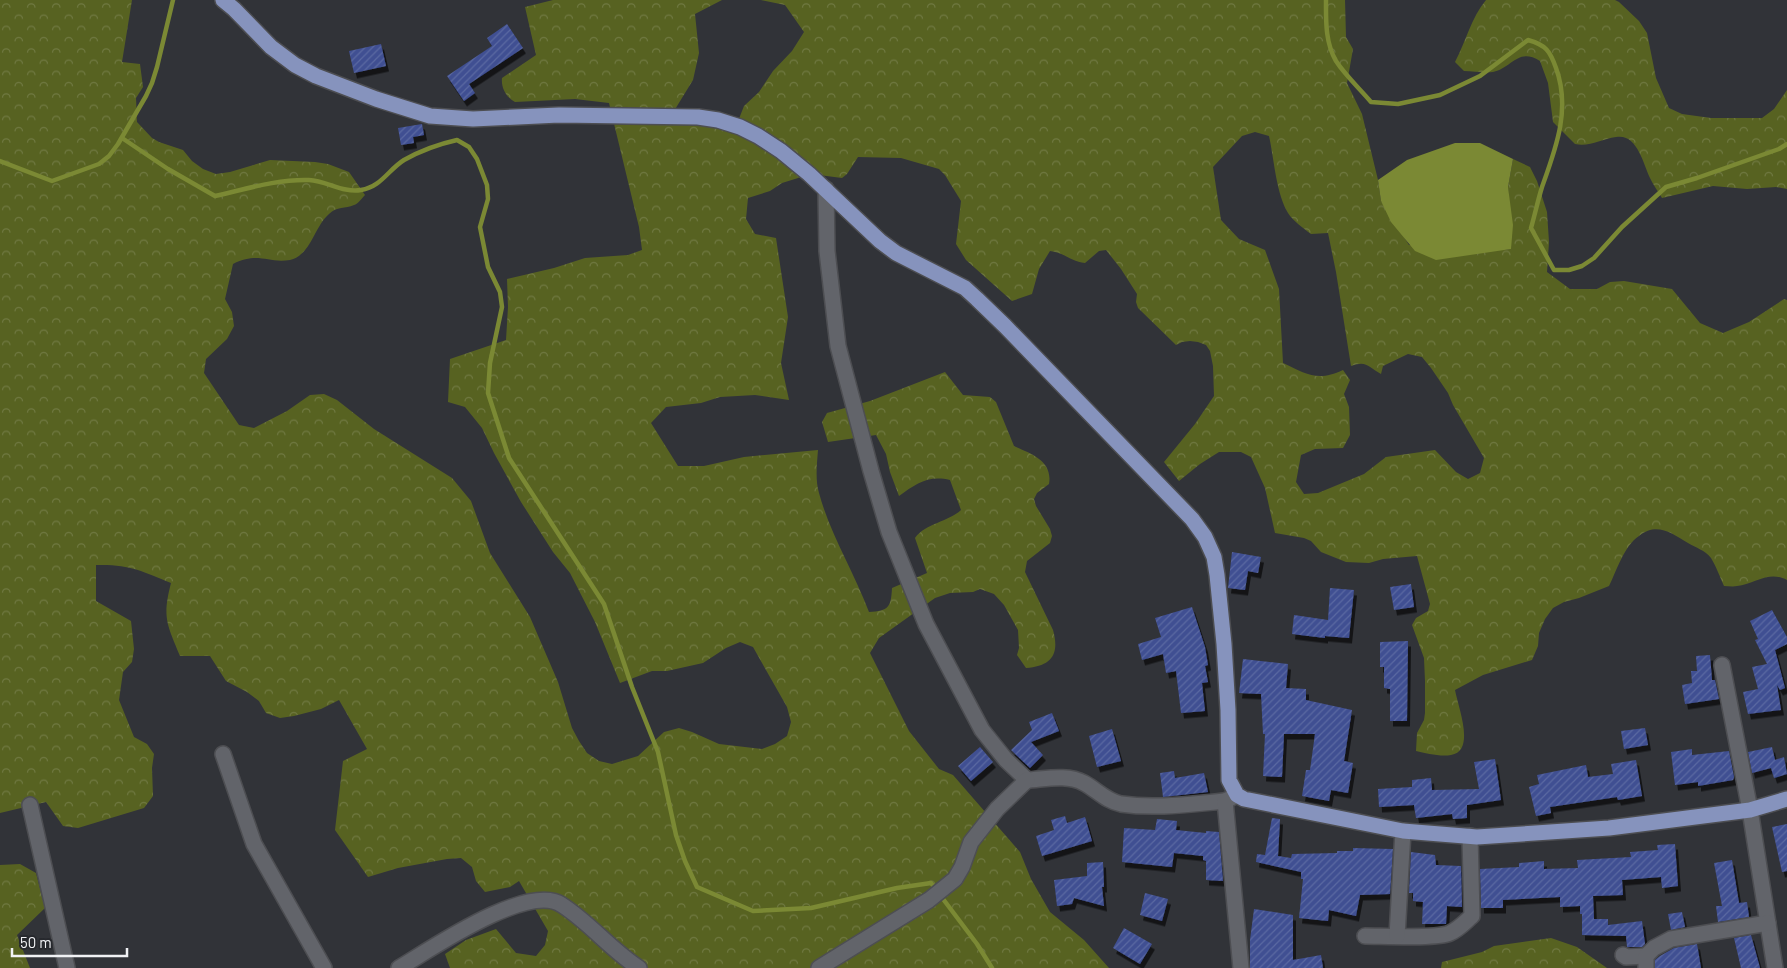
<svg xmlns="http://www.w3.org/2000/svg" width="1787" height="968" viewBox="0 0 1787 968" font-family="Barlow,sans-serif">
	<defs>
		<pattern id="forest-crowns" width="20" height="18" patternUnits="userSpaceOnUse" patternTransform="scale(1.25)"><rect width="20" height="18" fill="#576221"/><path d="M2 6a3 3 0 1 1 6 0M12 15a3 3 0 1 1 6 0" fill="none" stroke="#707942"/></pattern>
		<pattern id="building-hatch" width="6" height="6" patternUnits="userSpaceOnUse" patternTransform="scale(1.25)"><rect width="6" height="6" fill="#3f4f92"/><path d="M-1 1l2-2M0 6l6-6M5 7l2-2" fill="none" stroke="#5b69a2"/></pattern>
		<filter id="shadow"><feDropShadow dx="3" dy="5.5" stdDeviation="0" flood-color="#0009"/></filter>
	</defs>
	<rect width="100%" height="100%" fill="#313338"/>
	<g fill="url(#forest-crowns)" fill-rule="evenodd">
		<path d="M0,0H132L122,62L140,64L143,87L136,98L137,122L152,138L159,142L183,150L192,161L203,169L216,174L230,172L270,160L315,162L328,164L349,172L365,195C362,198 358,204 354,205C345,209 337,206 329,214C314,227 311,255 290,260C268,264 259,251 233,264L225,299L232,312L234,326L227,339L206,359L204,373L239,425L254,428L287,411L310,395L324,394L337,400L374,429L452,478L471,501L490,553L530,617L558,682L572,728L579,741L587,753L599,761L612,764L638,756L664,732L679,728L692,732L719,744L762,749L775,744L787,736L791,722L787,707L753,647L740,642L726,648L703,663L667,671H652L620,683L595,622L570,573L553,552L521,502L494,453L482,428L465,407L448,402L450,359L506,340L508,307L507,279L554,268L585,258L628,255L642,250L639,227L609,103L575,99L515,102C506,97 501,88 502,78L536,55L525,7L553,0H722L695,14L699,53L693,80L666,124L689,123L715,126L733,134L744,106L759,92L773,71L792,51L804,32L785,5L761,0H1345L1346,37L1353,49L1347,83L1362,114L1378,180L1381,201L1409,245L1488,251L1511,249L1508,187L1513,159L1530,167L1537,181L1547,212L1549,242L1547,272L1570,289H1597L1610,282L1624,281L1672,289L1700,323L1723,333L1749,322L1784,299L1787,300V580C1769,570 1754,584 1737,586C1733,587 1728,586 1724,586C1720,577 1716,566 1711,558C1705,550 1696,548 1688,543C1671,533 1657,522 1639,536C1624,546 1617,570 1609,586L1579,598L1564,602L1553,608L1545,619L1539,633L1538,646L1532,660L1483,675L1455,690C1458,707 1476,751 1451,755C1440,757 1426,753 1416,751L1417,733L1424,720L1425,713V681L1424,658L1412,625L1416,618L1428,611L1430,604L1417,556L1383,559L1369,563L1346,562L1321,552L1311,541L1304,538L1275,533L1265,488L1251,457L1241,452H1219L1200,464L1179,481L1164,462L1195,424L1214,396L1213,366L1210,351L1206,345L1198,342L1190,341L1182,342L1176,345L1138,308L1136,302L1137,294L1121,269L1106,250L1099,251L1085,263C1072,262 1063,252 1050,251L1039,269L1032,294L1012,301L966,260L956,244L961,201L945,175L939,169L901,158L858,157L847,174L842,178L811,174L782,183L770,191L748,198L746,219L755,234L776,238L788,317L781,363L789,400L755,395L720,397L701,403L666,407L651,423L678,466H704L744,457L818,450C817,463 815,480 819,493C830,534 854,572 869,612C889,611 891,607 892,588L927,573L915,538C926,523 948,522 961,510L950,480C928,475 916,484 899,496L890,472L886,454L876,435L828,442L822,422L827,413L870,401L945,372L963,395L990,397L996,402L1014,446C1032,454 1053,461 1049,484L1037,493L1034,499L1036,506L1050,529L1052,536L1050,543L1027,561L1025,572L1053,630C1060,655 1051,666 1026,668L1017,655L1019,648L1018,630L1004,605L994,594L980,589L973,592L950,593L935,598L879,638L870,653L909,731L939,769L953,775L1020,852L1031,879L1050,912L1084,940L1109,968H450L445,954L466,940L496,929L516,953L536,956L545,945L548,931L519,881L510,887L485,892L476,881L472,867L461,858L447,859L398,868L368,877L335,830L343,761L367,749L339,700L321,709L294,716L280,718L266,713L259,701L247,692L226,681L210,656H180C167,624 162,618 171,583C142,571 129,564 96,565V601L131,621L134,649L132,662L123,672L119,700L134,737L147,744L154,754L152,768L153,796L144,808L78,828L63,826L46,802L0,813ZM1255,132L1269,136C1274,158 1276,193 1288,213C1293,221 1303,228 1311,234L1328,233L1336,272L1351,366C1367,360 1368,367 1381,374L1383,366L1408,354L1422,357L1431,368L1448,393L1453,405L1484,458L1480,473L1468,479L1456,472L1435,450L1386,457L1364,474L1318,493L1304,494L1296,482L1301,455L1315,449L1343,448L1350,435L1349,407L1344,394L1350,380L1343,370C1318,382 1306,374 1283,363L1279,289L1265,250L1239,239L1221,220L1213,167L1242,136Z"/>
		<path d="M1486,0H1615L1619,2L1639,21L1647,33L1656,78L1669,108L1682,114L1711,118H1762L1774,109L1787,90V189L1776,187L1747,189L1713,186L1662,198C1658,191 1653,185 1650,178C1643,163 1637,133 1616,137C1601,139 1590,147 1575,144L1553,122L1548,83L1540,61C1518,47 1512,68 1493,72C1484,73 1473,71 1464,71L1455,62C1466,41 1471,18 1486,0Z"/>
		<polygon points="20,864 36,873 45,908 17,935 30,968 0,968 0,865"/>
		<polygon points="1551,938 1577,947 1607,968 1441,968 1442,962 1482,952 1494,946"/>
	</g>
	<polygon fill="#7b8934" points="1455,143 1480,143 1513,159 1508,187 1513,225 1511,249 1436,260 1415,251 1391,222 1381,201 1378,180 1407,160"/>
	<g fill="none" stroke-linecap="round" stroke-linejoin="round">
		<g stroke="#7b8934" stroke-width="4.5">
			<path d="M1326,0C1326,20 1325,42 1336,61C1345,75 1360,89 1371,102L1398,104L1440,95L1480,76L1528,40C1546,45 1550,51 1556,68C1571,109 1556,148 1542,187C1538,200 1535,214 1531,228L1554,270H1569L1582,266L1594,258L1622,227L1666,187L1697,178L1779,149L1787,144"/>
			<path d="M122,138L168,169L215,196C246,189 278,179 309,180C327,181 343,193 361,190C381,187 388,170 404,160C420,151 439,144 457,140L469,147L477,159L487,185L488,199L480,227L488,267L500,292L502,307L490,363L488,393L509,458L604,604L632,687L658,752L676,835L685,861L697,887L753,911L811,908L897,888L931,883L977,944L992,968"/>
			<polyline points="0,161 52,181 99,164 109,156 118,144 146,96 152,83 157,67 173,0"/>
		</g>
	</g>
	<g fill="url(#building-hatch)" filter="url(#shadow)">
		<polygon points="507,24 523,48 469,84 475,93 464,101 447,76 492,46 487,38"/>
		<polygon points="381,44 386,66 354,73 349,51"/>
		<polygon points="422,124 424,135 413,137 414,143 401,145 398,128"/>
		<polygon points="1232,552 1261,557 1258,573 1248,571 1245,590 1228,588"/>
		<polygon points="1411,584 1414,607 1394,610 1390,587"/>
		<polygon points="1330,588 1354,590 1349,638 1325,636 1325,638 1292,634 1294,615 1328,620"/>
		<polygon points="1192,607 1205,647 1208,665 1205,666 1208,682 1202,683 1205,711 1181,713 1176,671 1166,673 1163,654 1142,660 1138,644 1161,637 1155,618"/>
		<polygon points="1772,610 1787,637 1787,644 1775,650 1785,688 1780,690 1777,685 1781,710 1748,714 1743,692 1758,689 1752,667 1767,664 1755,640 1758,639 1750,621"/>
		<polygon points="1408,641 1407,721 1390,721 1390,689 1384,688 1384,667 1380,667 1380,642"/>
		<polygon points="1710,655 1712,680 1715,680 1719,699 1685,704 1682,685 1692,683 1691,671 1697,671 1696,656"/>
		<polygon points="1243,659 1288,664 1286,688 1306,689 1306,700 1352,710 1344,761 1353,763 1348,793 1331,790 1329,801 1302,796 1306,770 1310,770 1315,734 1284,734 1282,777 1263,776 1265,734 1263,734 1261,694 1239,693"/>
		<polygon points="1052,713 1059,731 1031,742 1043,755 1030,768 1011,750 1032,730 1029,722"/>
		<polygon points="1645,728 1648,745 1624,749 1621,731"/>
		<polygon points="1112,729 1121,761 1097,767 1089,736"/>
		<polygon points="980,747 993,762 971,781 958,766"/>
		<polygon points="1772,747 1775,760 1784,757 1787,774 1774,778 1771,768 1752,773 1748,752"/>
		<polygon points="1692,749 1692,755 1729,751 1734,777 1733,780 1698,786 1698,782 1675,785 1671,752"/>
		<polygon points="1495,759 1501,800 1467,805 1467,818 1453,819 1452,814 1416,818 1414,805 1379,807 1378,789 1412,787 1412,780 1431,778 1432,790 1479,789 1474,762"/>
		<polygon points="1636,760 1642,796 1618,800 1617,797 1550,807 1551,813 1536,816 1529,787 1539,784 1537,775 1586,765 1588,777 1613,774 1611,764"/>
		<polygon points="1174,771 1175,778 1204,773 1208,792 1163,797 1160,773"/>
		<polygon points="1065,816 1067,823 1085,817 1092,841 1042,856 1036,836 1054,830 1051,820"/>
		<polygon points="1272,818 1280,819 1278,856 1291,858 1292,854 1337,853 1337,851 1353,851 1353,848 1393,849 1390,894 1360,895 1356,916 1329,910 1328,921 1299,918 1303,879 1301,879 1301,872 1256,862 1257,854 1265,855"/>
		<polygon points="1157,819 1177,821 1176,830 1206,833 1206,831 1219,832 1223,881 1206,880 1206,861 1203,860 1203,856 1174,853 1172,867 1122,862 1124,828 1155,830"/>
		<polygon points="1787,824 1787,871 1782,872 1772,827"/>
		<polygon points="1675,844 1678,886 1662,888 1661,877 1622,880 1623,895 1593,896 1594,919 1608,919 1608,925 1642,921 1645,944 1642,947 1627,947 1626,936 1582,935 1582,914 1580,914 1580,906 1560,907 1560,897 1503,900 1503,908 1481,908 1480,869 1519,867 1519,863 1544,861 1544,869 1578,868 1577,860 1631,857 1630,852 1658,850 1657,845"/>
		<polygon points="1411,852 1435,855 1436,865 1461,866 1462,907 1447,906 1446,924 1422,924 1423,902 1413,901 1413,893 1409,893"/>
		<polygon points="1732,860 1739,903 1747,902 1749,917 1718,922 1716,906 1722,906 1714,863"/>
		<polygon points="1103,862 1104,887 1102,887 1104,906 1074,898 1072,904 1057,906 1054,880 1087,876 1087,863"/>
		<polygon points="1145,893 1168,899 1162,921 1140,915"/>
		<polygon points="1254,909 1293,915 1293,960 1321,955 1323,968 1250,968 1250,940"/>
		<polygon points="1682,912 1685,927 1671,930 1668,914"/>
		<polygon points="1124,928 1152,944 1140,964 1113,948"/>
		<polygon points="1751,935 1760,968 1741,968 1734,938"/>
		<polygon points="1697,944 1701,968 1655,968 1655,960 1660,956 1674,948"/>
	</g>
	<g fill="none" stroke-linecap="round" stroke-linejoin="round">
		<defs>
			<g id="minor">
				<path d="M826,189L827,251L838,346L871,471L889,532L926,624L982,730L1006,760L1027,780C1046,779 1067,774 1084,783C1097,790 1106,801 1121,804C1156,809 1190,804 1225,801"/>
				<polyline points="1722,665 1750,810 1775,968"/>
				<polyline points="223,754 254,844 324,968"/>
				<polyline points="1233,797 1225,801 1241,968"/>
				<polyline points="30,805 67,968"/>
				<path d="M1365,936C1382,936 1437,939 1450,933C1459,929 1465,922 1472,916L1470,836"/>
				<polyline points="1397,936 1403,831"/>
				<polyline points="1623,955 1626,957 1646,956"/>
				<path d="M399,968C431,949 528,882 562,905C590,923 611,950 639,968"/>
				<polyline points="819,968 929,900 955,879 962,867 971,842 997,809 1027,780"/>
				<polyline points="1646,968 1646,956 1654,948 1671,939 1768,923"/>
			</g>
			<polyline id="major" points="223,0 234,9 271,47 295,65 316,76 376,99 430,116 473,119 559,115 698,117 718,120 740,127 758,136 781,151 809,174 880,241 896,253 965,288 977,299 1005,326 1192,519 1205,537 1214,557 1217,575 1224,644 1228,710 1229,780 1237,795 1244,799 1403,831 1477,837 1609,828 1750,810 1787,799"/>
		</defs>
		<use href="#minor" stroke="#4d4e52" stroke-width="18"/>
		<use href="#major" stroke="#4d4e52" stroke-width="18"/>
		<use href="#minor" stroke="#62646a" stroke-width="15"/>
		<use href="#major" stroke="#8693bd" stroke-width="15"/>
	</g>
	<path d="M12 948v8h115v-8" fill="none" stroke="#f1f2f5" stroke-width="2.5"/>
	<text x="20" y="948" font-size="15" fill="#f1f2f5" stroke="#27292e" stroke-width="4" paint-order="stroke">50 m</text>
</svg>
